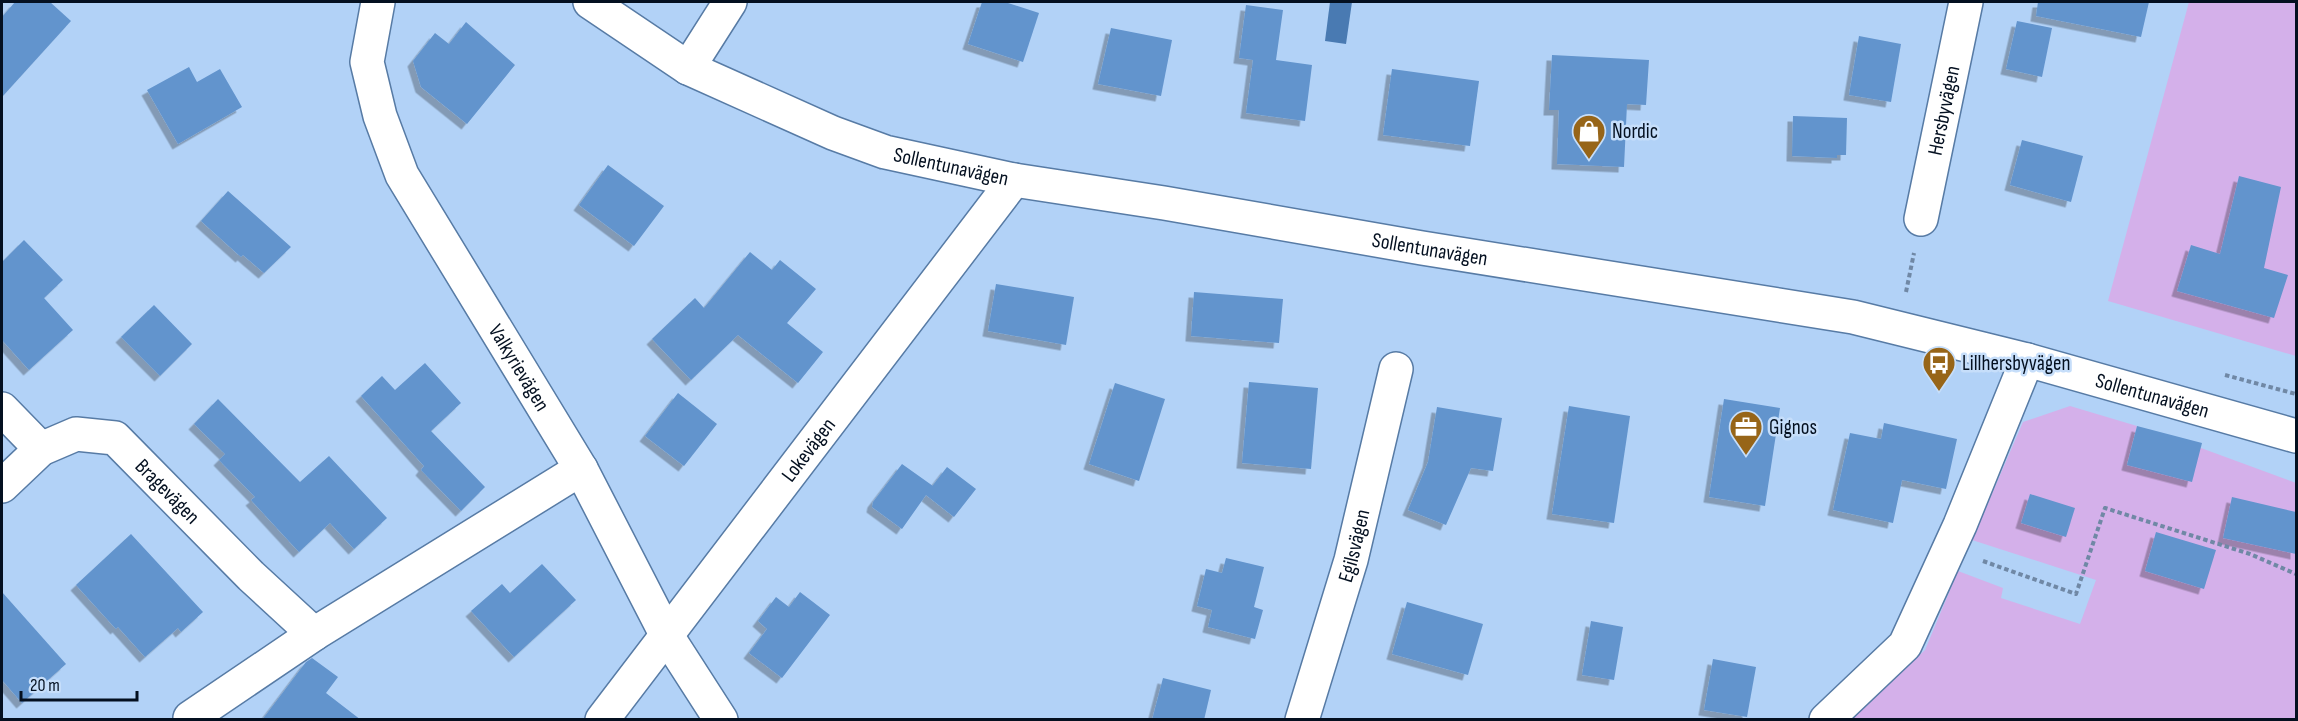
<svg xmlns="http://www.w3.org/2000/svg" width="2298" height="721" viewBox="0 0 2298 721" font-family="'Sofia Sans Condensed',sans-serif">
	<defs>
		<filter id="shadow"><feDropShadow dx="-5.5" dy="5.5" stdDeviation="0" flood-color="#0004"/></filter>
	</defs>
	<rect width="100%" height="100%" fill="#b2d2f7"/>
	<g fill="#d4b0ea">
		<polygon points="2189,2 2296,2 2296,356 2108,301"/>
		<polygon points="2070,406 2137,426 2127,465 2201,448 2296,483 2296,719 1849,720 1925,650 1958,571 2003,588 2001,598 2080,624 2096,580 1972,540 2023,422"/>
	</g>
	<polygon fill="#497ab2" points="1330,2 1352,2 1346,44 1325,41"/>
	<g fill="#6294cd" filter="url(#shadow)">
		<polygon points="15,2 50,2 71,21 2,97 2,17"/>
		<polygon points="982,2 1005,2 1039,13 1023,62 968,44"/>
		<polygon points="2038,2 2149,2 2141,37 2036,16"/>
		<polygon points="1246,5 1283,10 1276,60 1312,65 1305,121 1246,113 1253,60 1239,58"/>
		<polygon points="2017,21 2052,28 2042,77 2006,69"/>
		<polygon points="466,22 515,65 467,124 421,87 413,61 435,33 449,44"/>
		<polygon points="1111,28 1172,40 1161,96 1098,84"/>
		<polygon points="1859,36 1901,44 1891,102 1849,95"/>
		<polygon points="1552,55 1649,60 1646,105 1627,104 1624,167 1557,164 1559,110 1549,110"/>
		<polygon points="189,67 197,82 220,69 242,107 178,144 147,90"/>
		<polygon points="1392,69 1479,81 1470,146 1383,135"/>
		<polygon points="1793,116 1847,118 1846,155 1837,155 1837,158 1792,156"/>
		<polygon points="2022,140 2083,156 2071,202 2010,185"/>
		<polygon points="608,165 664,206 634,246 579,205"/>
		<polygon points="2239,176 2281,187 2264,268 2288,275 2274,318 2177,291 2191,245 2220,254"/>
		<polygon points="228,191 291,247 264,273 243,255 241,257 201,221"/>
		<polygon points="24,240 63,280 44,298 73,330 29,370 2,340 2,262"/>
		<polygon points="750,252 772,270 780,260 816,289 787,323 823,352 798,383 738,335 691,380 652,339 695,298 704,308"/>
		<polygon points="996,284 1074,297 1066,345 988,331"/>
		<polygon points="1194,292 1283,299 1279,343 1191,336"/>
		<polygon points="154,305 192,344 160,376 121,337"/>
		<polygon points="425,363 461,403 431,431 485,487 461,511 421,470 424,466 361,396 382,376 395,390"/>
		<polygon points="1249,382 1318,388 1311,469 1242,463"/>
		<polygon points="1115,383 1165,399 1139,481 1089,464"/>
		<polygon points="678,393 717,424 684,466 645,436"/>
		<polygon points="218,399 300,482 329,456 387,518 354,549 330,523 299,552 251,500 255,497 219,460 225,454 194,424"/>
		<polygon points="1724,399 1780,408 1765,506 1709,497"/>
		<polygon points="1569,406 1630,416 1614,523 1552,514"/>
		<polygon points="1437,407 1502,418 1493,471 1471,468 1446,525 1408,510 1428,462"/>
		<polygon points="1884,423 1957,439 1946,489 1902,480 1893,523 1833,510 1850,433 1881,439"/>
		<polygon points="2137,426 2202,443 2192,482 2127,465"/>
		<polygon points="902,464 933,486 930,489 947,467 976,489 954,517 926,495 902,529 872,507 873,502"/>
		<polygon points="2030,494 2075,508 2066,537 2021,523"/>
		<polygon points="2232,497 2296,512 2296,554 2223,538"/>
		<polygon points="2156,532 2216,550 2204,589 2145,571"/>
		<polygon points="131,534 203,612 181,632 178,628 145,657 118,627 116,629 76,585"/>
		<polygon points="1226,558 1264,567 1254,607 1263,610 1255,639 1208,627 1212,610 1197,606 1206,569 1222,573"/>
		<polygon points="542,564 576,600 514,657 471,611 502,584 510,593"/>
		<polygon points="2,592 66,664 22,703 2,680"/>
		<polygon points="800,592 830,615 782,678 749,653 767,629 758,621 776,597 789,607"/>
		<polygon points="1407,602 1483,624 1468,675 1392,654"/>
		<polygon points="1591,621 1623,627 1614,680 1582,675"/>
		<polygon points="312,658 338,677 326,693 361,720 262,720 306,662"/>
		<polygon points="1713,659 1756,667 1747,717 1704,710"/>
		<polygon points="1163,678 1211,690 1204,720 1152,720"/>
	</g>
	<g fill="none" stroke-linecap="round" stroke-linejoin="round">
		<defs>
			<g id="street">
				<path id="s1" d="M378,2L367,62L380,116L402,175L581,469L667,636L721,720"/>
				<polyline points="688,68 730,2"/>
				<path id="s2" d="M1921,219L1966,2"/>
				<polyline points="2,409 41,449"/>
				<path id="s3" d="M2,486L41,449L76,434L115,438L251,576L314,634L581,469"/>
				<polyline points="190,718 314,634"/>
				<path id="s4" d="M602,720L1014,180"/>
				<path id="s5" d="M1302,720L1351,560L1396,369"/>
				<polyline points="1826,720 1905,645 1960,525 2027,360"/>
			</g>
			<g id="secondary">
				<path id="s6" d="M590,2L688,68L833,133L885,152L1014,180L1164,203L1422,248L1853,317L2027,360L2296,436"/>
			</g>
		</defs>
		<use href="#street" stroke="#577ba5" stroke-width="36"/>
		<use href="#secondary" stroke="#577ba5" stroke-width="36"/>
		<g stroke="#7088a5" stroke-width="4" stroke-dasharray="4.5 3" stroke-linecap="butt">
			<polyline points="1906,292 1914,253"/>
			<polyline points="2225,375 2296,394"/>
			<polyline points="1983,561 2076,594 2105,508 2250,554 2296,574"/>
		</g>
		<use href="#street" stroke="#fff" stroke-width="33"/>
		<use href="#secondary" stroke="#fff" stroke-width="33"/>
	</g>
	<defs>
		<symbol id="shop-pin" viewBox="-11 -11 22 30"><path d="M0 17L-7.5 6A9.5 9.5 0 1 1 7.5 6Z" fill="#976518" stroke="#c6defa"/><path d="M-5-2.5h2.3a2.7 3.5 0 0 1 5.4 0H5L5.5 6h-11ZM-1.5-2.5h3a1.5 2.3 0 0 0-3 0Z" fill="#fff"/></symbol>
		<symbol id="bus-pin" viewBox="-11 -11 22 30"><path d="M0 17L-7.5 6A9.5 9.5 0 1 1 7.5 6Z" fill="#976518" stroke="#c6defa"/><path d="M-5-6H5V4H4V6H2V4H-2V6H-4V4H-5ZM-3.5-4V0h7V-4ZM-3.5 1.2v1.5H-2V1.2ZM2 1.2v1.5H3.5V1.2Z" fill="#fff"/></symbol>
		<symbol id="office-pin" viewBox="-11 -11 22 30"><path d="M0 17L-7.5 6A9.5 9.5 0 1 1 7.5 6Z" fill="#976518" stroke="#c6defa"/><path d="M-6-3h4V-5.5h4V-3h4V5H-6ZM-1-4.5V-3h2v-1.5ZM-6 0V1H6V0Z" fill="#fff"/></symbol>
	</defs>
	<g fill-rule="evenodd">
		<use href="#shop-pin" x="1570" y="112" width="38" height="52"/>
		<use href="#bus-pin" x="1920" y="344" width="38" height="52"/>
		<use href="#office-pin" x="1727" y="408" width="38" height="52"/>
	</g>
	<g text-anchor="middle" stroke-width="5" stroke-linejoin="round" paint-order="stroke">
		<g font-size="21" fill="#041020" stroke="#c6defa">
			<text dy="7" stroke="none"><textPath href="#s2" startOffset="111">Hersbyvägen</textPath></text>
			<text dy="7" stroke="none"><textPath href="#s6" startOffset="400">Sollentunavägen</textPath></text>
			<text dy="7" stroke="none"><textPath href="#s6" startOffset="886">Sollentunavägen</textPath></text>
			<text dy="7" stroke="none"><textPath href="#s1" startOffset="405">Valkyrievägen</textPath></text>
			<text dy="7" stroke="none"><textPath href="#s6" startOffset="1624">Sollentunavägen</textPath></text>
			<text dy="7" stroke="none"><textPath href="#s4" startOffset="340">Lokevägen</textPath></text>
			<text dy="7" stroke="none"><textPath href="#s3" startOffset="206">Bragevägen</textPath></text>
			<text dy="7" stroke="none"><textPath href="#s5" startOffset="182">Egilsvägen</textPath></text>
		</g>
		<g font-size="21" fill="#041020" stroke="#c6defa" text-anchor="start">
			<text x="1612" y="138">Nordic</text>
			<text x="1962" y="370">Lillhersbyvägen</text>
			<text x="1769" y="434">Gignos</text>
		</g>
	</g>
	<rect width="2298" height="721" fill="none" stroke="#041020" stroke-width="6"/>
	<path d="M21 691v9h116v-9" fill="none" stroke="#041020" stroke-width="3"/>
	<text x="30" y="691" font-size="18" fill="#041020" stroke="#c6defa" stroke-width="4.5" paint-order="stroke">20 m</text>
</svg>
